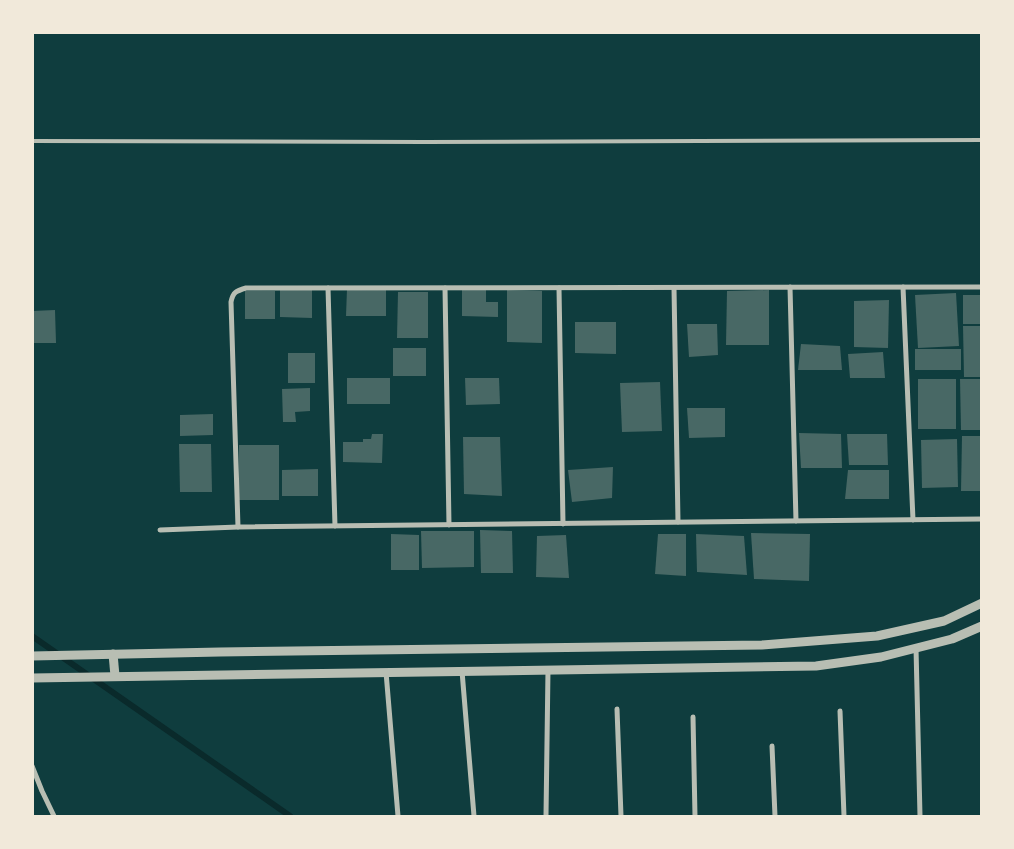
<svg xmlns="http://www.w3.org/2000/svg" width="1014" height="849" viewBox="0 0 1014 849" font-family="'Public Sans',sans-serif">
	<rect width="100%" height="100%" fill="#0f3d3e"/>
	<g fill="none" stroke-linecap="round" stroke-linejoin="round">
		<polyline stroke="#0a2a2b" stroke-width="6" points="32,636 290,816"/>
	</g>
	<g fill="#486865">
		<polygon points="347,289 386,290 386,316 346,316"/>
		<polygon points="280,290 312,290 312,318 280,317"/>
		<polygon points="462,290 486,290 486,302 498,302 498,317 462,316"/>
		<polygon points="507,290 542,291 542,343 507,342"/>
		<polygon points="769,290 769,345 726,345 727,291"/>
		<rect x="245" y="291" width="30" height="28"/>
		<polygon points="398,292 428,292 428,338 397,338"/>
		<polygon points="956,293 959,346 918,348 915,295"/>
		<rect x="963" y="295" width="19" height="29"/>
		<polygon points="889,300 888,348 854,347 854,301"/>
		<polygon points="55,310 56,343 32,343 32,311"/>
		<polygon points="575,322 616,322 616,354 575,353"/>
		<polygon points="687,324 717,324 718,355 689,357"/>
		<polygon points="963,326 982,326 982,377 964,377"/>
		<polygon points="801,344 840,346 842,370 798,370"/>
		<rect x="393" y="348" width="33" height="28"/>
		<rect x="915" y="349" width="46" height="21"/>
		<polygon points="883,352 885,378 850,378 848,354"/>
		<rect x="288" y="353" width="27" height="30"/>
		<rect x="347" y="378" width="43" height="26"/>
		<polygon points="465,378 499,378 500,404 466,405"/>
		<rect x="918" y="379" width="38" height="50"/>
		<polygon points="960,379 982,379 982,430 961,430"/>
		<polygon points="660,382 662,431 622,432 620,383"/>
		<polygon points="310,388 310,411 295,412 296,422 283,422 282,389"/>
		<polygon points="687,408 725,408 725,437 689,438"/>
		<polygon points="213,414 213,435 180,436 180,415"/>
		<polygon points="799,433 841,434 842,468 801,468"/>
		<polygon points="372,434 383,434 382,463 343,462 343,442 363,442 363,439 371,439"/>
		<polygon points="847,434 887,434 888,465 849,465"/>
		<polygon points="962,436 982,436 982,491 961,491"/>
		<polygon points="463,437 500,437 502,496 464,494"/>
		<polygon points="957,439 958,487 922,488 921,440"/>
		<polygon points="179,444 211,444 212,492 180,492"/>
		<rect x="239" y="445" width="40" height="55"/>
		<polygon points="613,467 612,498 572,502 568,470"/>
		<polygon points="318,469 318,496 282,496 282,470"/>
		<polygon points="848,470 889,470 889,499 845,499"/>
		<polygon points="480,530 512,531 513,573 481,573"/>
		<polygon points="421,531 474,531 474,567 422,568"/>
		<polygon points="751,533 810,534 809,581 754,579"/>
		<polygon points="391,534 419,535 419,570 391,570"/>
		<polygon points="658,534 686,534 686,576 655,574"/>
		<polygon points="696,534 744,536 747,575 697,572"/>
		<polygon points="566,535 569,578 536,577 537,536"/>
	</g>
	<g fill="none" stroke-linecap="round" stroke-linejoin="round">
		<polyline stroke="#b8beb3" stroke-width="4" points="32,141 425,142 982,140"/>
		<g stroke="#b8beb3" stroke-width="5">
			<polyline points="790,287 796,521"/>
			<polyline points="903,287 913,520"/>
			<polyline points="328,288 335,526"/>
			<polyline points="445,288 449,525"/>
			<polyline points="559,288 563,524"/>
			<polyline points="674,288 678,522"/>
			<path d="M238,527L231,302C233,292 236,291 246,288L982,287"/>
			<polyline points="160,530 238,527 982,519"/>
			<polyline points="916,648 920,816"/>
			<polyline points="462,671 474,816"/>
			<polyline points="386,672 398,816"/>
			<polyline points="617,709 621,816"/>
			<polyline points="840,711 844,816"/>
			<polyline points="693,717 695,816"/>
			<polyline points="772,746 775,816"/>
			<polyline points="32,766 42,791 54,816"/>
			<polyline points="546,816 548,670"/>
		</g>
		<g stroke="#b8beb3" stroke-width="9">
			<polyline points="113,654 115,676"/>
			<polyline points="32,656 220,652 762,645 877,636 944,621 982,603"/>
			<polyline points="32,678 816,666 881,657 952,639 982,626"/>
		</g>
	</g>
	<rect width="1014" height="849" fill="none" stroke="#f1e9da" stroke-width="68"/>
</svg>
